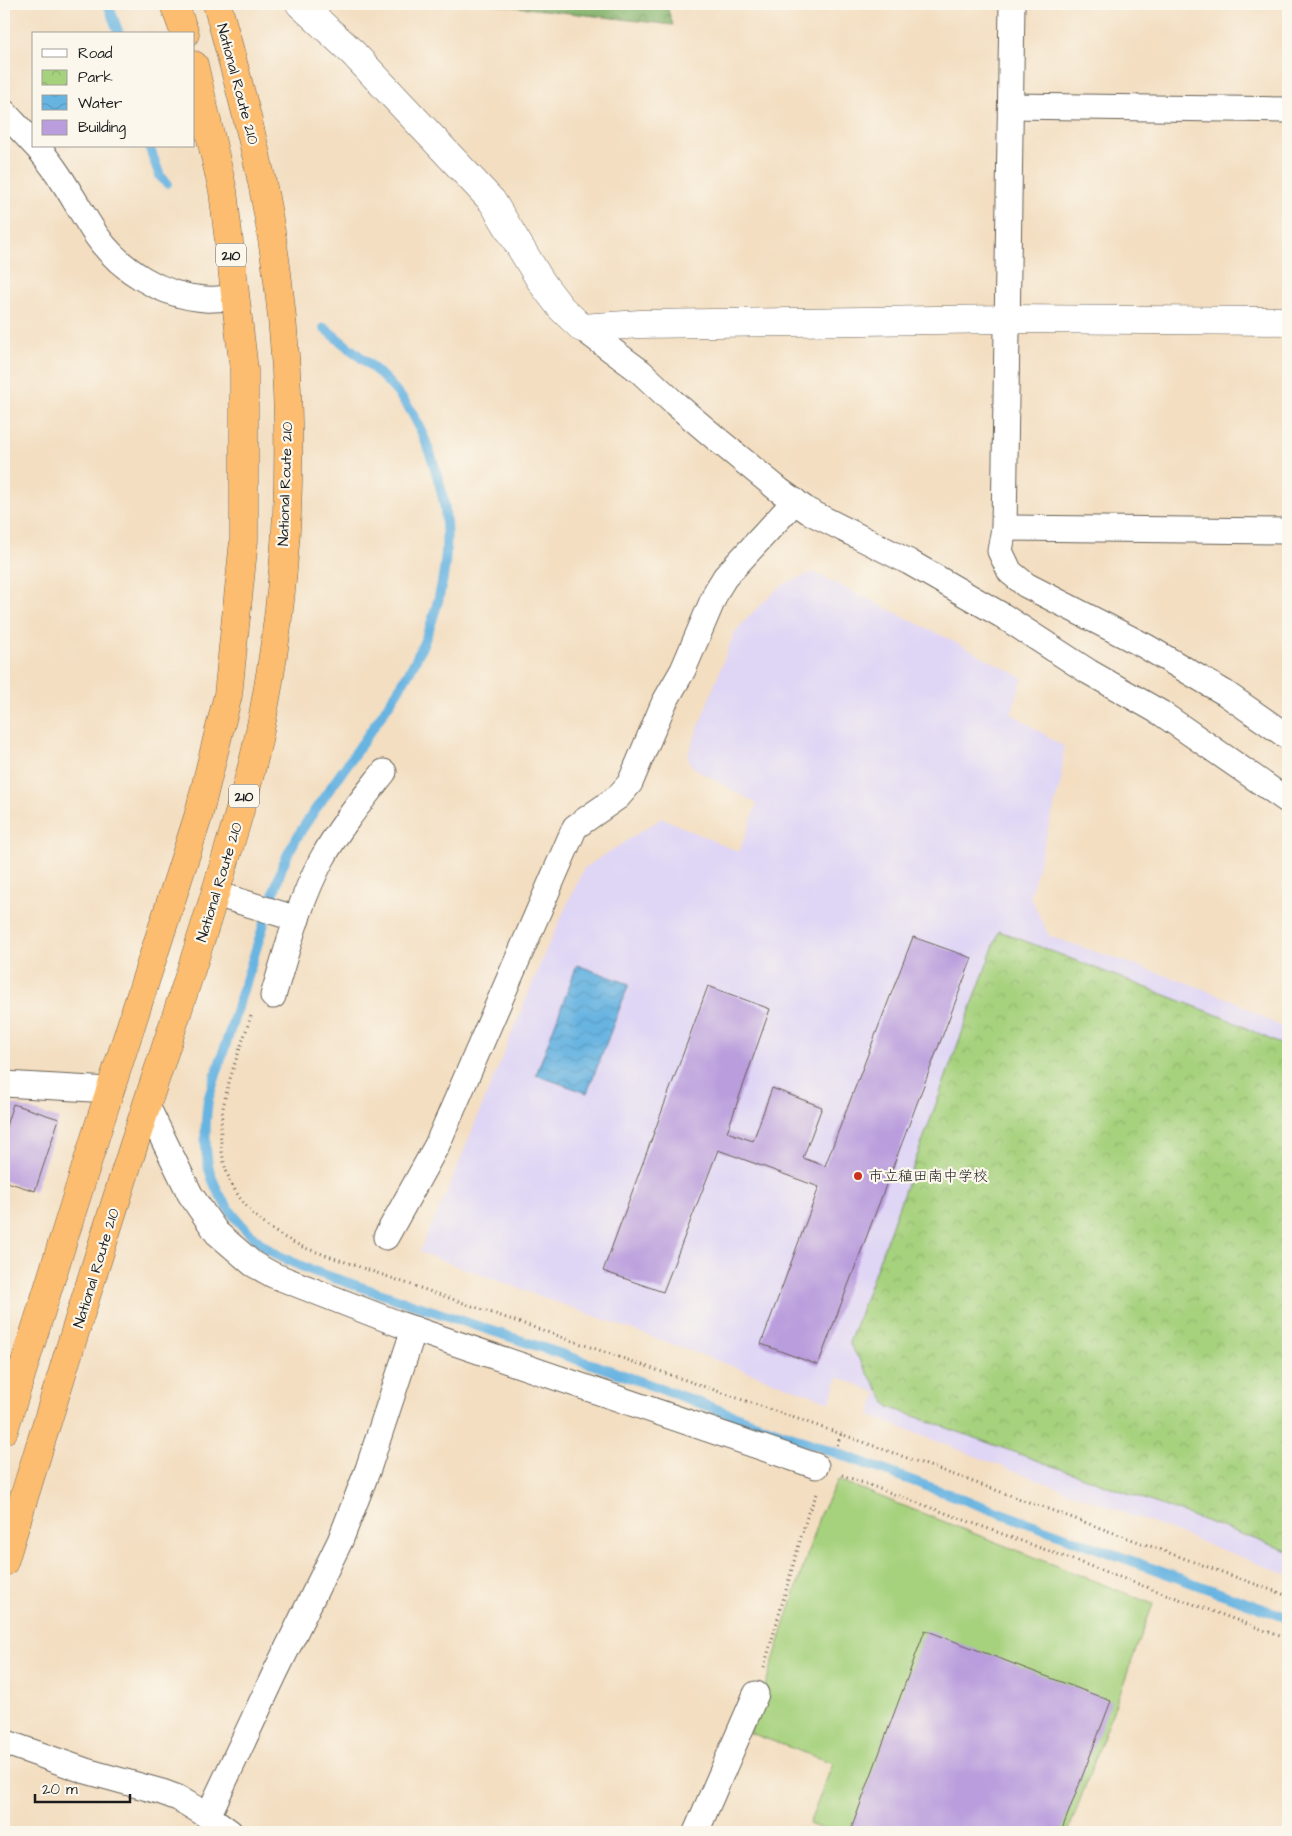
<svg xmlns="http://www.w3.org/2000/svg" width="1292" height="1836" viewBox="0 0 1292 1836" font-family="'Architects Daughter','Klee One',sans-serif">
	<defs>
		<pattern id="forest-crowns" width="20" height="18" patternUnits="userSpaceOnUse" patternTransform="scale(1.25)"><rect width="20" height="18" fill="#84b36c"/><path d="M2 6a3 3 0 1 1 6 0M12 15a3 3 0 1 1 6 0" fill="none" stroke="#6b9158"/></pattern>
		<pattern id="park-crowns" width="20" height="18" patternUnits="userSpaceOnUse" patternTransform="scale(1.25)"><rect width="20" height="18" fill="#a6d17d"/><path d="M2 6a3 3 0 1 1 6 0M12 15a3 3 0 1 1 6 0" fill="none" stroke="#8eb36b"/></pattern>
		<pattern id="water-waves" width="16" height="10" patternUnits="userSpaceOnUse" patternTransform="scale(1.25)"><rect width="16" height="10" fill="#67b4e1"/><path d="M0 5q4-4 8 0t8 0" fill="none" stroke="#599ac0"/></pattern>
	</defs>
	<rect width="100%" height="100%" fill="#fbf7ec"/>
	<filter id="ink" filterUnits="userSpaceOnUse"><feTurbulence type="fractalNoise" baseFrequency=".02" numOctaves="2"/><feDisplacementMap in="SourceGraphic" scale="10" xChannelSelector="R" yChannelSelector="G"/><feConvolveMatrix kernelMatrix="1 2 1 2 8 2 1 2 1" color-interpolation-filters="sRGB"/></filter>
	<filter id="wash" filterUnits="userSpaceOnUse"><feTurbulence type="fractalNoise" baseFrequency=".0096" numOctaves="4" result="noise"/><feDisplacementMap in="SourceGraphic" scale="20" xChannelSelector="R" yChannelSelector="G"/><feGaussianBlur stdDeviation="1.12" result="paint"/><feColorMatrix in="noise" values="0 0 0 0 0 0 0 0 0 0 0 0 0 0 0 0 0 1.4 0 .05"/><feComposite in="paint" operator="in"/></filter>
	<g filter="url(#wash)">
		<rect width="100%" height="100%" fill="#f3dec1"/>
		<polygon fill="#dfd5f5" points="813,572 963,646 1023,678 1011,713 1064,747 1061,781 1030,896 1049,936 1188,983 1234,1001 1288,1031 1288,1575 870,1416 877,1393 838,1377 830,1402 419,1252 447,1192 546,950 584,868 662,818 739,852 757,804 697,770 690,764 688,755 734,633 754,611 782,585"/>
		<polygon fill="url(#forest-crowns)" stroke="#506844" points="492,4 666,4 673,25"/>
		<polygon fill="url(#park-crowns)" stroke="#61764c" points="999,931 1225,1018 1288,1048 1288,1551 889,1407 849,1343"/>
		<polygon fill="#a6d17d" stroke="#61764c" points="838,1480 1153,1604 1068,1832 830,1832 809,1824 833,1763 750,1733 820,1514"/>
		<polygon fill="url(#water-waves)" stroke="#42687e" points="577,965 629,984 587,1093 536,1075"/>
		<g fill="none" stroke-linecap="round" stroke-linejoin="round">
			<g stroke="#67b4e1" stroke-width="10">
				<polyline points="108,4 119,34"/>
				<polyline points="149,146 160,176 167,183"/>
				<path d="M324,328C354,352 387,375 409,408C419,423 425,439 431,456C437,474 443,492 445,511C452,569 434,632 404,681C380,719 353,756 327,793C310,817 293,840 282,867L208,1100C205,1123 204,1147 209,1169C217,1200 245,1233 271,1251C285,1260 301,1266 316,1272L612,1371L1288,1618"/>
			</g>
		</g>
		<g id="blocks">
			<g fill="#ba9ddd">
				<polygon points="913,937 972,958 818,1365 761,1344 819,1187 718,1150 663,1292 603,1271 708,986 770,1009 727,1132 753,1141 772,1088 822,1107 803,1158 825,1166"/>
				<polygon points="13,1104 59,1119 35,1191 4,1181 4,1132"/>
				<polygon points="925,1630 1111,1701 1061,1832 850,1832"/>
			</g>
		</g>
	</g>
	<g filter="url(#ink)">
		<use href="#blocks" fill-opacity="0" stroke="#676056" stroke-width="1"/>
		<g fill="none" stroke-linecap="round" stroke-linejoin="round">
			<defs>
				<g id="minor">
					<polyline points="1012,4 1004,528 1000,551 1010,572 1026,585 1145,646 1225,693 1288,737"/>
					<polyline points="1011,106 1288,110"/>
					<polyline points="4,112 34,144"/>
					<path d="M36,146C61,173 76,205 96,235C120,270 162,296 205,299C215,300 225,298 235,297"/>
					<polyline points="582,328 641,372 672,401 719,441 779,490 808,511 909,562 1003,616 1089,672 1161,713 1288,801"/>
					<polyline points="1004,528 1288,531"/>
					<polyline points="216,894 297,919"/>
					<path d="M273,996C287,950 299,902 322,859C339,828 362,800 384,772"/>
					<polyline points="4,1084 110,1090"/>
					<polyline points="147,1106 190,1194 203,1213 217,1233 253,1264 273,1275 399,1324 816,1466"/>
					<polyline points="386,1237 437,1145 575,827 618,797 630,783 664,703 683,670 717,590 725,577 795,501"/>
					<polyline points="4,1742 86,1771 162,1792 178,1798 208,1816 230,1832"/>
					<polyline points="208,1816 275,1673 340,1541 368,1469 414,1329"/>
					<polyline points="696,1832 756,1694"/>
				</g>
				<polyline id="tertiary" points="300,4 352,52 492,201 542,283 561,308 582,328 640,324 1008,319 1288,321"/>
				<g id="trunk">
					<polyline points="174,4 185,34"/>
					<polyline points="4,1430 98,1128 198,817 228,695 244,540 244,370 223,191 194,65"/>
					<path d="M4,1562C51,1410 97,1258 146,1107C174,1023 202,939 227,854C238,818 249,782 257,745C273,670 283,589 287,513C292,400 283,279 259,168C247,113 232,58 217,4"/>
				</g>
			</defs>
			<use href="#minor" stroke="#676056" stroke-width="27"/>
			<use href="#tertiary" stroke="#676056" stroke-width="29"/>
			<use href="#trunk" stroke="#676056" stroke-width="29"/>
			<g stroke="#676056" stroke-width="3" stroke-dasharray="1 4" stroke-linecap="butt">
				<path d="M251,1016C242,1044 230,1073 224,1103C210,1173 242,1220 305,1248L841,1434L1288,1596"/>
				<polyline points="837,1445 841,1434"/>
				<polyline points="842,1475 1288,1639"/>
				<polyline points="764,1667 808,1513 817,1494"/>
			</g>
			<use href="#minor" stroke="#fff" stroke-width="25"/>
			<use href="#tertiary" stroke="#fff" stroke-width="28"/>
			<use href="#trunk" stroke="#fcbd6f" stroke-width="28"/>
		</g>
	</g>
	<circle fill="#c8321e" stroke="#fbf7ec" stroke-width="2" cx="858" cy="1176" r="5"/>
	<g text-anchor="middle" stroke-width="4.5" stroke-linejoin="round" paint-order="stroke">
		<g fill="#fbf7ec" stroke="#5f5e5a" stroke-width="1">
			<rect x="216" y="243.5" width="30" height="23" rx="4"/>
			<rect x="229" y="784.5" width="30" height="23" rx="4"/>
		</g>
		<g font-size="14" font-weight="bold" fill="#1c1c1c">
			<text x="231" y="260">210</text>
			<text x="244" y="801">210</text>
		</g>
		<g font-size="15" fill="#1c1c1c" stroke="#fbf7ec">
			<text transform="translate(238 84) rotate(75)" y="5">National Route 210</text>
			<text transform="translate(285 484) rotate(-88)" y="5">National Route 210</text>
			<text transform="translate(219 882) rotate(-73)" y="5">National Route 210</text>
			<text transform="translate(96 1268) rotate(-73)" y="5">National Route 210</text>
		</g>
		<g font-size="15" fill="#1c1c1c" stroke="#fbf7ec" text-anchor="start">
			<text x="868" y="1181">市立稙田南中学校</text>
		</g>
	</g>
	<rect width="1292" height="1836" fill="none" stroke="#fbf7ec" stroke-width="20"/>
	<rect x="32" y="32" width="162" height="115" fill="#fbf7ec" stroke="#a29f99"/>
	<rect x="42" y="49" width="25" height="8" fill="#ffffff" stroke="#a29f99"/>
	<text x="78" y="58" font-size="15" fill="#1c1c1c">Road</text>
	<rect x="42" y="70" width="25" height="15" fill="url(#park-crowns)" stroke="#a29f99"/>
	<text x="78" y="82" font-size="15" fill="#1c1c1c">Park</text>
	<rect x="42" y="95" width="25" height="15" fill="url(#water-waves)" stroke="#a29f99"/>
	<text x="78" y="108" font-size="15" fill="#1c1c1c">Water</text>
	<rect x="42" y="120" width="25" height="15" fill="#ba9ddd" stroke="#a29f99"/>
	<text x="78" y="132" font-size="15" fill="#1c1c1c">Building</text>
	<path d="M35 1794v8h95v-8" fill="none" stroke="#1c1c1c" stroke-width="2.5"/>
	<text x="42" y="1794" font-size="15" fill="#1c1c1c" stroke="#fbf7ec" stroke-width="4" paint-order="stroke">20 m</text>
</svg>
